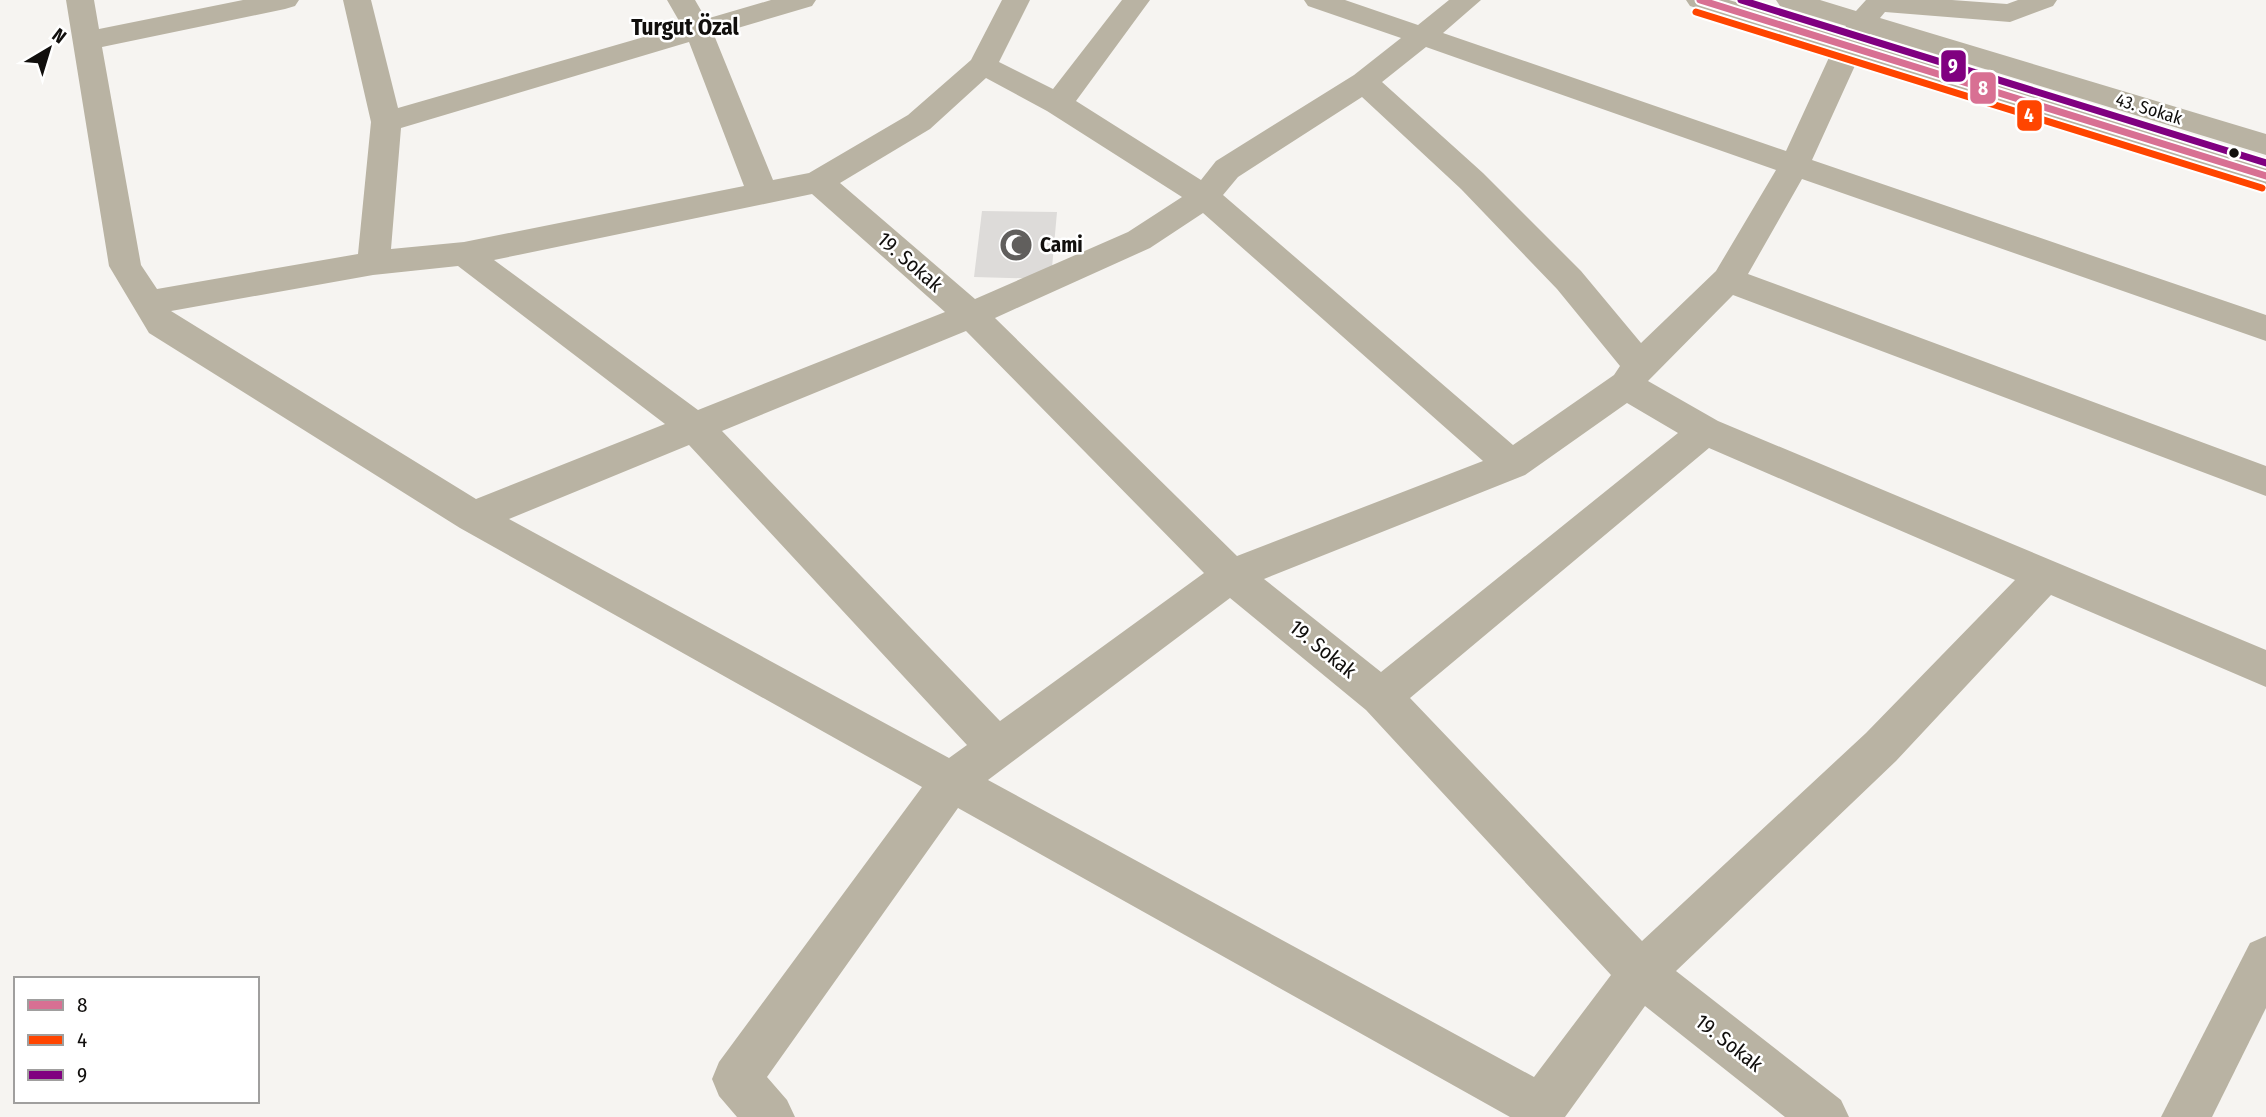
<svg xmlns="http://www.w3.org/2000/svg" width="2266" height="1117" viewBox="0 0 2266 1117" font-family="'Fira Sans Condensed',sans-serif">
	<rect width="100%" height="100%" fill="#f6f4f1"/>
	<polygon fill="#dddbd9" points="982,211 1057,212 1051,279 974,277"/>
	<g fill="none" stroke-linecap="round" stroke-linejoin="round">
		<g fill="#b9b3a3" fill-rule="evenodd">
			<path d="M66,0H94L99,29L243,0H299L295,6L285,9L102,47L141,265L157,289L358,254L371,122L343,0H371L398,108L682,26L667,0H695L706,19L771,0H816L812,6L714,35L773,180L809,173L908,115L971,60L1002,0H1030L999,62L1053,89L1122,0H1150L1076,101L1201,180L1216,161L1354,75L1401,38L1308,6L1304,0H1345L1418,25L1449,0H1481L1443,33L1786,151L1832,51L1690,6L1686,0H1729L1841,34L1846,26L1780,6L1776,0H1820L1856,11L1866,0H1952L2007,4L2018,0H2057L2053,6L2010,22L1885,12L1880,18L2266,134V155L1870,34L1866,42L2266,165V187L1858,59L1812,160L2266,315V341L1802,179L1748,274L2266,466V496L1733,295L1648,381L1718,421L2266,650V687L2051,595L1896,761L1676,971L1841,1100L1849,1117H1785L1645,1006L1565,1117H1510L958,808L767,1077L787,1100L795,1117H737L719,1096L712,1079L719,1062L922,787L460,528L149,333L109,266ZM689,42L744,186L464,242L391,249L401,128ZM1426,47L1776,170L1716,271L1641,343L1581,271L1483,173L1382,82ZM986,78L1047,111L1182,197L1128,232L975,299L840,183L930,129ZM1362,97L1461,189L1557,289L1620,366L1614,375L1513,445L1223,195L1238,177ZM812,194L945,312L698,410L494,260ZM1203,213L1483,461L1237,556L995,318L1150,248ZM458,266L665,424L476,499L171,311L373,275ZM966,331L1204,573L1000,721L722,431ZM1627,403L1678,433L1381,672L1264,579L1525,475ZM689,445L967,745L949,758L509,519ZM1709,448L2015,580L1866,733L1642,941L1410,698ZM1230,598L1366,710L1611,975L1534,1077L988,780Z"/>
			<polygon points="2266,936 2266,1008 2212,1117 2161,1117 2250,943"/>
		</g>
		<defs>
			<polyline id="bus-1" points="1700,0 2266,176"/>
			<polyline id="bus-2" points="1696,12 2262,188"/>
			<polyline id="bus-3" points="1741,0 2266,163"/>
		</defs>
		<use href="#bus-1" stroke="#fff" stroke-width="11"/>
		<use href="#bus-2" stroke="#fff" stroke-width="11"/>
		<use href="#bus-3" stroke="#fff" stroke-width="11"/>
		<use href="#bus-1" stroke="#d87093" stroke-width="7"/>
		<use href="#bus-2" stroke="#ff4500" stroke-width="7"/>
		<use href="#bus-3" stroke="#800080" stroke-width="7"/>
	</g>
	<defs>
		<symbol id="mosque-disc" viewBox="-11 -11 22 22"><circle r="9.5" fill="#615f5d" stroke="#fff"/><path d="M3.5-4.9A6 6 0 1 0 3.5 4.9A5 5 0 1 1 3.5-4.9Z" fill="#fff"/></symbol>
	</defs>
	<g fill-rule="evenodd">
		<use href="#mosque-disc" x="997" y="226" width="38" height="38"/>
	</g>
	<circle fill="#110f0d" stroke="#fff" stroke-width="2.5" cx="2234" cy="153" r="6"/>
	<g text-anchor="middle" stroke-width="5" stroke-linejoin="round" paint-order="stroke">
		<g font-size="18" fill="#110f0d" stroke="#fff">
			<text transform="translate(2149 109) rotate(17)" y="6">43. Sokak</text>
		</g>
		<g font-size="21" font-weight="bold" fill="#110f0d" stroke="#fff" text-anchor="start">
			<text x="1040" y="252">Cami</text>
		</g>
		<g font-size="21" fill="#110f0d" stroke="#fff">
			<text transform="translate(910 262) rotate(41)" y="7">19. Sokak</text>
			<text transform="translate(1323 649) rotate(39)" y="7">19. Sokak</text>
			<text transform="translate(1729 1043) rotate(38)" y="7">19. Sokak</text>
		</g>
		<g font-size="23" font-weight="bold" fill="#110f0d" stroke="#fff">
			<text x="685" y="35">Turgut Özal</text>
		</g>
	</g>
	<g stroke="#fff" stroke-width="2.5">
		<rect x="1940" y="49" width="27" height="34" rx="7" fill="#800080"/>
		<rect x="1969" y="71" width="28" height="34" rx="7" fill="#d87093"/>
		<rect x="2016" y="99" width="27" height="33" rx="7" fill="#ff4500"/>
	</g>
	<g font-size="19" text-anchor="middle" font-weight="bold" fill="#fff">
		<text x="1953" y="73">9</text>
		<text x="1983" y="95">8</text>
		<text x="2029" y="122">4</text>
	</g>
	<rect x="14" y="977" width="245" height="126" fill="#ffffff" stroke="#a09f9e" stroke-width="2"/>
	<rect x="28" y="1000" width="35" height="10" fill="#d87093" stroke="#a09f9e" stroke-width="2"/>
	<text x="77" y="1012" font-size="21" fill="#110f0d">8</text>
	<rect x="28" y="1035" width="35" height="10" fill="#ff4500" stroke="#a09f9e" stroke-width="2"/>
	<text x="77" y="1047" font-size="21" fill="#110f0d">4</text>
	<rect x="28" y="1070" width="35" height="10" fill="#800080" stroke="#a09f9e" stroke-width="2"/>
	<text x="77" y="1082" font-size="21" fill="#110f0d">9</text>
	<g transform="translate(49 49) rotate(38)" stroke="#ffffff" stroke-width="5" paint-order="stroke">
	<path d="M0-5L12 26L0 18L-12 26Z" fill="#110f0d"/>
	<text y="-10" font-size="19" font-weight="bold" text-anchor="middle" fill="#110f0d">N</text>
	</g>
</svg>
